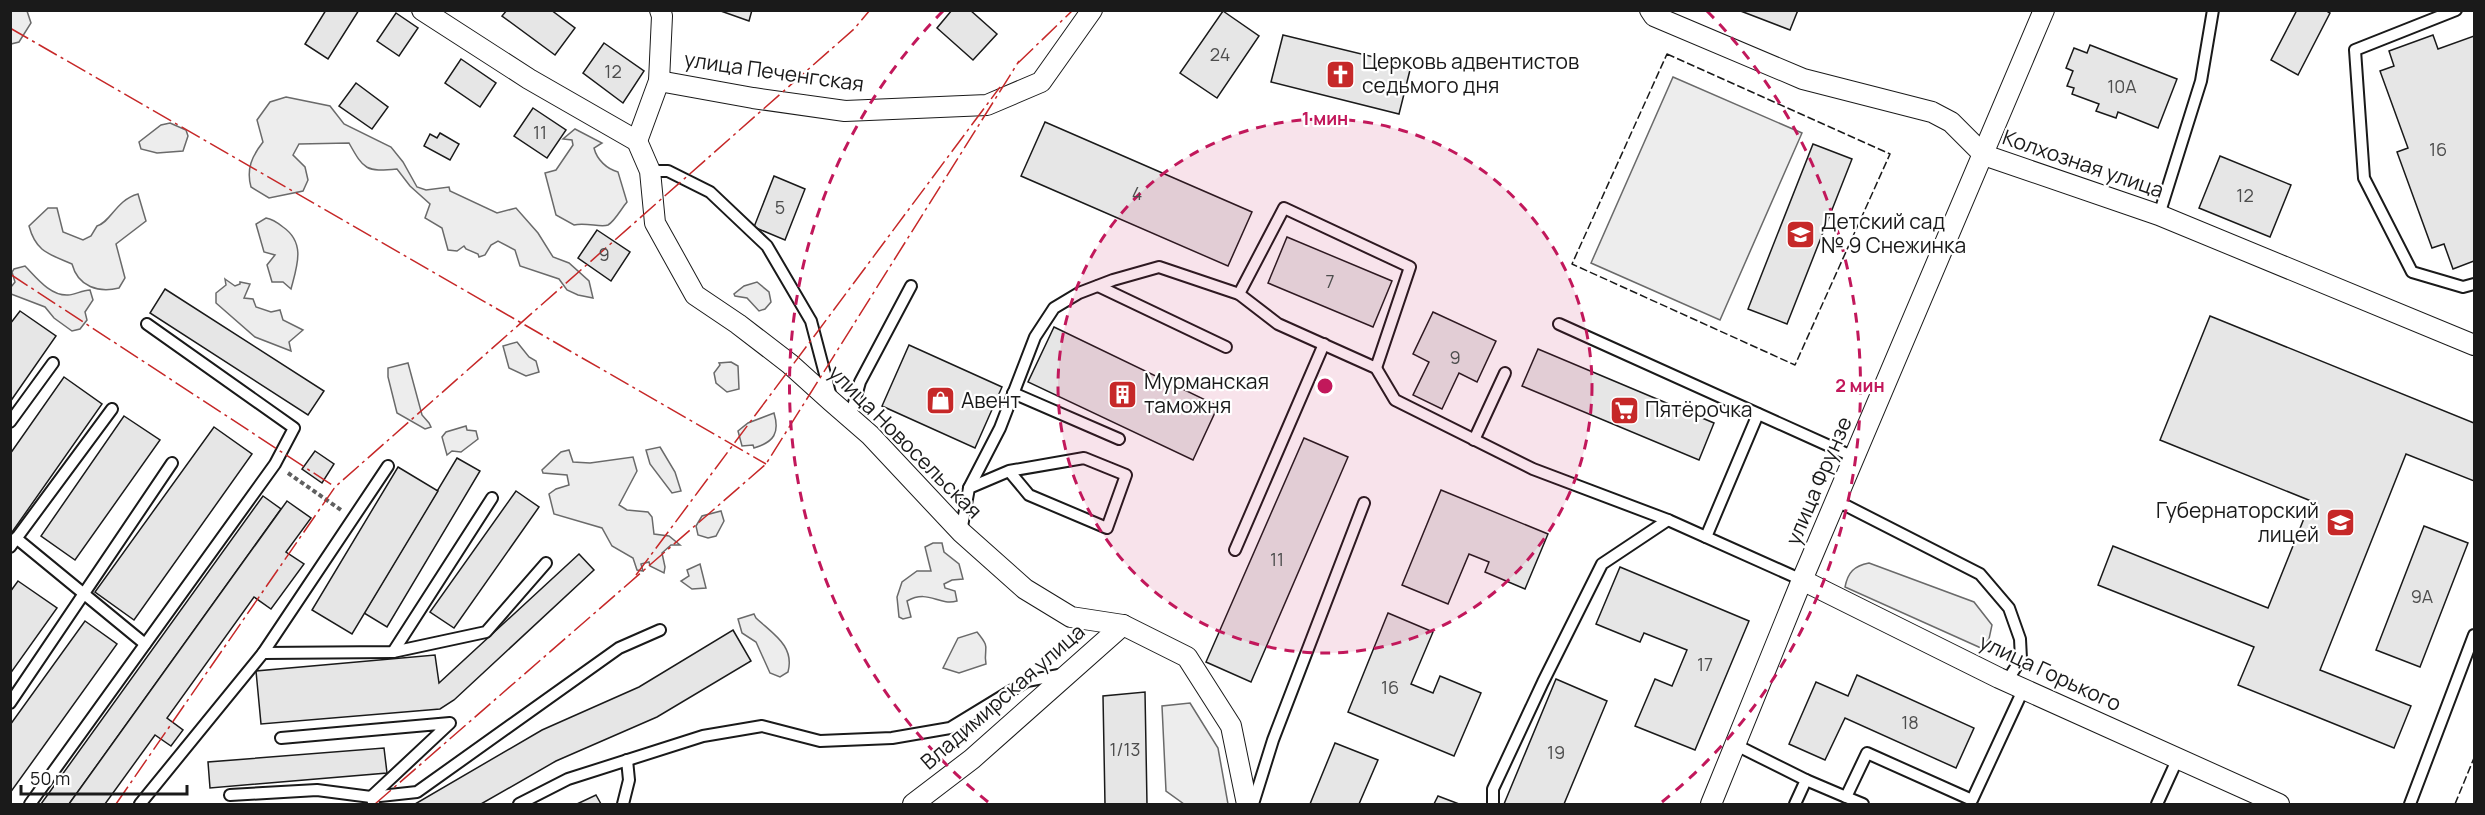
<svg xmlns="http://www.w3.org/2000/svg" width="2485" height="815" viewBox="0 0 2485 815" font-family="Manrope,sans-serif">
	<rect width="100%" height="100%" fill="#fff"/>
	<g fill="#ededed" stroke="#6a6a6a" stroke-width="1.5">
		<polygon points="11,10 27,11 31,23 19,42 11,44"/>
		<polygon points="1673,77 1802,133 1720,320 1591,263"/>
		<path d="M286,97L330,106L344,124L391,147L403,162L417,187L426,190L449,187L450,191L497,213L516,208L538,233L553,257L569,263L589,281L593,298L578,295L567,290L559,279L520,266L515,250L498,241L491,245L485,255L479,257L478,254L466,249L464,246L457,251L448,250L442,228L425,218L430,204L410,186L397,169C366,172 364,170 349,143L299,144L293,155L305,167L308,180L303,191L269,198L251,187C246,169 252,156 263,142L257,120L270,102Z"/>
		<polygon points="170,123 186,130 188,136 183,151 157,153 141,149 139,142 161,125"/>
		<path d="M575,129L602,143L594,148C597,160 607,169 618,172L627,202C621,209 615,221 608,225C601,228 586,222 574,225L556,215L545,173L556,170L573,145L572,140L563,139Z"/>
		<path d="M138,194L146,221L116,244L125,278L119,288C99,293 78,287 72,264C49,254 36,252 29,226L48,208H57L63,232L83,240L91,236L97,226C111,222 116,200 138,194Z"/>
		<path d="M266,218C273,219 278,223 283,227C306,243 297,266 291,289L283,282H272L267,265L275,255L264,252L256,224Z"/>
		<path d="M25,266C36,277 50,296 68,295C75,295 82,290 90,290L93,300L85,312L87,320L80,329L72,331L54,318L45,307L11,294V287L15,282L12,272L14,269Z"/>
		<polygon points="225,279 235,286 240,284 240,282 250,284 244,298 253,299 256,307 271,312 280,310 283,320 303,330 289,342 291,351 255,337 216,303 216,293 226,285"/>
		<polygon points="757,282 769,292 771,302 765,309 759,311 747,298 735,296 734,294 744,286"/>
		<polygon points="517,342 529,357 536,361 539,372 526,376 509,368 503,346"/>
		<polygon points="731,362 738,366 739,389 727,392 716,383 714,373 720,365 719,363"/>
		<polygon points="408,363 422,415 429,423 431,427 425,429 397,413 388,377 388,368"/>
		<path d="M774,413C780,433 774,442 754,448L753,445L742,446L738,431L748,423Z"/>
		<polygon points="466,426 467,430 476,431 478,439 461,452 452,451 447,455 442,437 446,432"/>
		<polygon points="660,447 675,472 681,491 672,493 650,464 646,450"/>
		<polygon points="569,450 573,462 590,463 633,457 637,471 619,505 627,510 648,512 652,517 654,534 669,536 680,545 671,545 662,553 665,567 664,573 650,566 649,562 641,564 643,571 637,570 633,558 612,546 602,528 554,514 549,494 556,489 569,485 567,475 543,473 542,470 561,452"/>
		<polygon points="721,511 724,521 716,536 708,538 698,535 696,526 702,516"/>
		<path d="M933,543H942L944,552L959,564L963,579L952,580L944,584L945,588L955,591L957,601C938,606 929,589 907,601L911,617L903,619L899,617L897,597L902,582L917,571H931L925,547Z"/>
		<path d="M1869,563L1974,602L1992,625L1989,639L1981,648L1845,587C1848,572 1854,566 1869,563Z"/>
		<polygon points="700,564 706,588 692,589 681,581 689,576 687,570"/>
		<path d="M754,614L756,618C773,634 795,646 788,672L780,677L770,673L756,642L742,633L738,619Z"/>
		<path d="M977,632C992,650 983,646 986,664L959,673L943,668L958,638Z"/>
		<polygon points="1190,703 1218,748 1228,804 1184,804 1166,791 1162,706"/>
	</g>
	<g fill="#e6e6e6" stroke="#1a1a1a" stroke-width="1.5">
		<polygon points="326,10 359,10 328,59 305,44"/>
		<polygon points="507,10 551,10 575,28 555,55 502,16"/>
		<polygon points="718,10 752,10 749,21"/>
		<polygon points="952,10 970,10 997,34 973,60 937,28"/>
		<polygon points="1738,10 1798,10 1790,30"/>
		<polygon points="2297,10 2325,10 2330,13 2298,75 2271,60"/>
		<polygon points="1223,11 1259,36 1217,98 1180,73"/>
		<polygon points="396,13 418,28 399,56 377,41"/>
		<polygon points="1283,35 1411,66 1399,114 1271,82"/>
		<polygon points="2433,35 2438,49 2474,36 2474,261 2453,269 2444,244 2432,248 2397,152 2408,148 2380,71 2394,66 2389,51"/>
		<polygon points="604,43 644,71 623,103 583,73"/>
		<polygon points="2090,45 2177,79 2158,128 2118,112 2116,118 2096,111 2099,104 2072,94 2074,88 2067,86 2073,71 2066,68 2074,48 2087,53"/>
		<polygon points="461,59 496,83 480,107 445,83"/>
		<polygon points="356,83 388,107 372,129 339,106"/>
		<polygon points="533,108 566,130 547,158 514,136"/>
		<polygon points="1045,122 1252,212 1228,266 1021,176"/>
		<polygon points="440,133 459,144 450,160 424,146 430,134 437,138"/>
		<polygon points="1813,144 1852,159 1787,324 1748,309"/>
		<polygon points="2220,156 2291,185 2270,237 2199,208"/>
		<polygon points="774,176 805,189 785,240 754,227"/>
		<polygon points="597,230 630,252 611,281 578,258"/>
		<polygon points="1287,237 1392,281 1373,327 1268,283"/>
		<polygon points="165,289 324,391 308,415 150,313"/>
		<polygon points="20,311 56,336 10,402 10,324"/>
		<polygon points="1433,312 1496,341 1477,382 1459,373 1442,409 1413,395 1429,362 1413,354"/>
		<polygon points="2210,316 2474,423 2474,481 2406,454 2320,670 2411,706 2394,748 2238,685 2254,647 2098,585 2113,546 2268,608 2311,501 2160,440"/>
		<polygon points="1054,327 1218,406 1193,460 1028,382"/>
		<polygon points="909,345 1002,387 975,448 882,406"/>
		<polygon points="1538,349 1714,423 1699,460 1522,386"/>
		<polygon points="64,377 102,404 10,535 10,454"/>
		<polygon points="124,416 160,440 75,560 41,536"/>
		<polygon points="214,427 252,454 134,620 95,592"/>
		<polygon points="1304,438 1348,457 1251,682 1206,662"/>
		<polygon points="315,451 334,464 322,483 302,469"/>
		<polygon points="457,458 480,471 387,627 364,613"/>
		<polygon points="398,467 438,491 352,634 312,610"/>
		<polygon points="1441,490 1548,534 1525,589 1485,572 1489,562 1469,554 1448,604 1402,585"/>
		<polygon points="516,491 539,507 454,628 430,612"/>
		<polygon points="263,496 281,509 69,804 41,804"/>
		<polygon points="287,501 311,518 286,552 304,564 271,609 254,597 167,718 183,730 171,746 155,735 105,804 69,804"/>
		<polygon points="2424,526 2468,543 2420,667 2376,650"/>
		<polygon points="579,554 594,570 454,700 440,709 261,724 256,671 435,655 439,683"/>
		<polygon points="1620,567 1749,621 1695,750 1635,726 1655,679 1672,686 1687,650 1644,633 1640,642 1596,624"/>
		<polygon points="18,581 57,608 10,674 10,592"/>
		<polygon points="1388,613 1433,632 1411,684 1433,693 1440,676 1481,693 1454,756 1348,712"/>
		<polygon points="85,621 117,644 10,793 10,725"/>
		<polygon points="733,630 751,661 657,717 556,761 481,804 415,804 542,730 639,687"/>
		<polygon points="1857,675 1974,728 1956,768 1845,718 1825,760 1789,744 1816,682 1848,696"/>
		<polygon points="1556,679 1607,701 1564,804 1504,804"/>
		<polygon points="1145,692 1147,804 1105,804 1103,696"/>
		<polygon points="1335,743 1378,760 1359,804 1310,804"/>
		<polygon points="384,748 387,773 210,788 208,762"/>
		<polygon points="596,795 601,804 577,804"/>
		<polygon points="1438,796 1459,804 1434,804"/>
	</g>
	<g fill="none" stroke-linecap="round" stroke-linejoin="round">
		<defs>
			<g id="service">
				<polyline points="2456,10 2355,50 2364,178 2412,272 2463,287 2474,284"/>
				<polyline points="650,171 668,171 710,192 767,246 811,321 831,397"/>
				<polyline points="2159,215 2201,81 2213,10"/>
				<polyline points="1098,286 1226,347"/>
				<polyline points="1239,294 1284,208 1410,267 1376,368"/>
				<polyline points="1559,324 1856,458"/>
				<polyline points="1013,393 1119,439"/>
				<polyline points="850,417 860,382 911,286"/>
				<polyline points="10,422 53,363"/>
				<polyline points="1474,440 1505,373"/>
				<polyline points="969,488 1000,428 1035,337 1054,308 1079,293 1113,280 1159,267 1239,294 1278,324 1376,368 1395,400 1533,469 1668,520 1802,580"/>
				<polyline points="1837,501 1980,574 2009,608 2020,639 2021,659 2007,681"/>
				<polyline points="961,532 969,488 1009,471 1029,495 1107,528 1126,475 1084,458 1009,471"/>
				<polyline points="1706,537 1758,414"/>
				<polyline points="16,538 145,644"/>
				<polyline points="10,547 112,409"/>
				<polyline points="1235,550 1324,344"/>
				<polyline points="393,652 492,498"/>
				<polyline points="263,653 393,652 486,632 546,563"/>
				<polyline points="10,703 172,463"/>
				<polyline points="281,738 450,723 371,797"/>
				<polyline points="1736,745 1806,780 1795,804"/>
				<polyline points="1806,780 1846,797 1867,753 1972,800 2024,688"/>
				<polyline points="230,795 317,790 371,797 374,804"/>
				<polyline points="371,797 417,792 619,648 660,630"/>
				<polyline points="1846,797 1863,804"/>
				<polyline points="30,804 275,464 294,428 147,324"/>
				<polyline points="140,804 263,653 388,466"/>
				<polyline points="519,804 568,779 703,736 762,726 820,741 892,738 950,728 1027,681 1064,674"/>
				<polyline points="623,804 629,780 627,760"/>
				<polyline points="1253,804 1273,740 1364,503"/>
				<polyline points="1493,804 1493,789 1543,682 1602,564 1668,520"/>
				<polyline points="2157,804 2178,758"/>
				<polyline points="2410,804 2474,635"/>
			</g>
			<g id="minor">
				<polyline points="422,10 529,79 637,141 650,171 655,223 695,295 738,324 790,364 831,401 870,435 961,532 1025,589 1071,617 1123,625 1187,657 1231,726 1247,804"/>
				<polyline points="1650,10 1654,16 1803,79 1932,112 1951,122 1984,155 2159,215 2474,345"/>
				<polyline points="659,81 753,98 845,111 987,105 1041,82 1092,10"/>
				<polyline points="637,141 659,81 662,16 660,10"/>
				<polyline points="1802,580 1999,678 2279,804"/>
				<polyline points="913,804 972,759 1123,625"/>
				<polyline points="1711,804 1802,580 2044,10"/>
			</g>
		</defs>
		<use href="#service" stroke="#1a1a1a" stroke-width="14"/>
		<use href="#minor" stroke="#1a1a1a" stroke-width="22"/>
		<polyline stroke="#5f5f5f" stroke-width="4" stroke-dasharray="4.5 3" stroke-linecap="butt" points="288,473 341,510"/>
		<use href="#service" stroke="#fff" stroke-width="10"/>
		<use href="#minor" stroke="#fff" stroke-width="20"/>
		<g stroke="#1a1a1a" stroke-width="1.5" stroke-dasharray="8 3" stroke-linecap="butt">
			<polygon points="1667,54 1890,154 1795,365 1572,264"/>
			<polyline points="2455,804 2474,758"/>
		</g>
		<g stroke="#c62828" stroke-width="1.5" stroke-dasharray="21 4.5 3 4.5" stroke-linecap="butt">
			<polyline points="10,28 766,464"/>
			<polyline points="1018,63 1073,10"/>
			<polyline points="10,274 335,487"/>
			<polyline points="636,575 1000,87"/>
			<polyline points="116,804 335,487 854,29 870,10"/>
			<polyline points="375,804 766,464 1019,61"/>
		</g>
	</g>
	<circle cx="1325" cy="386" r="267" fill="#c2185b" fill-opacity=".12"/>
	<g fill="none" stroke="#c2185b" stroke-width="3" stroke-dasharray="10 8">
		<circle cx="1325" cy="386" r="267"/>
		<path d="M988 802A535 535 0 0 1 943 11M1707 11A535 535 0 0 1 1662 802"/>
	</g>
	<defs>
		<symbol id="church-square" viewBox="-11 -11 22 22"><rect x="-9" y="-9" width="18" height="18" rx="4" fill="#c62828" stroke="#fff"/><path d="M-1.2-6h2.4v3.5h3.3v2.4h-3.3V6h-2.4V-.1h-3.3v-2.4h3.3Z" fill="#fff"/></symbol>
		<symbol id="school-square" viewBox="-11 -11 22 22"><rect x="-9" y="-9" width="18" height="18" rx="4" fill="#c62828" stroke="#fff"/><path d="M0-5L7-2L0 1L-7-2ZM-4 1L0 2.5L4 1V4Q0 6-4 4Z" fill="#fff"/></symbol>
		<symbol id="building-square" viewBox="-11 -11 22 22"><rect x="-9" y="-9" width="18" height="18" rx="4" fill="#c62828" stroke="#fff"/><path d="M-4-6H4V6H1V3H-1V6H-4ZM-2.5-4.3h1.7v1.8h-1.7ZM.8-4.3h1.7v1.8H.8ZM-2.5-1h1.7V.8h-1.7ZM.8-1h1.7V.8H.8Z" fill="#fff"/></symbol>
		<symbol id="shop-square" viewBox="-11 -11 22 22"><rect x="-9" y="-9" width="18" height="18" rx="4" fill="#c62828" stroke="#fff"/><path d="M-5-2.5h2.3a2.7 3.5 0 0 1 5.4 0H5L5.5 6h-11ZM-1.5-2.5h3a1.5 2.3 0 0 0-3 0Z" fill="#fff"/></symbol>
		<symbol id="supermarket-square" viewBox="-11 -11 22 22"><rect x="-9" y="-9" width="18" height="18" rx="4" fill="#c62828" stroke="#fff"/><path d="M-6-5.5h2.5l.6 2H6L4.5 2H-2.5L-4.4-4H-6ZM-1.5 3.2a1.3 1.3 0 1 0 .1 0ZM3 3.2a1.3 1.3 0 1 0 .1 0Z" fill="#fff"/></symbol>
	</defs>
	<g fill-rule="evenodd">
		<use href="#church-square" x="1324" y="58" width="33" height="33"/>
		<use href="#school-square" x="1784" y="218" width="33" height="33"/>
		<use href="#building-square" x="1106" y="378" width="33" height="33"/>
		<use href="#shop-square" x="924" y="384" width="33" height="33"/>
		<use href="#supermarket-square" x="1608" y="394" width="33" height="33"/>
		<use href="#school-square" x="2324" y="506" width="33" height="33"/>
	</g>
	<g text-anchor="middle" stroke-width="4.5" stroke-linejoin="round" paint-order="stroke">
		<g font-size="18" fill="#4d4d4d">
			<text x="1220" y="61">24</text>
			<text x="613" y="78">12</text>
			<text x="2122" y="93">10А</text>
			<text x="540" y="139">11</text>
			<text x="2438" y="156">16</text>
			<text x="1137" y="200">4</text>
			<text x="2245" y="202">12</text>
			<text x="780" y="214">5</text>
			<text x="604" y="261">9</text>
			<text x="1330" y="288">7</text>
			<text x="1455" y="364">9</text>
			<text x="1277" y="566">11</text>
			<text x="2422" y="603">9А</text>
			<text x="1705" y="671">17</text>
			<text x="1390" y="694">16</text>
			<text x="1910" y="729">18</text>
			<text x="1125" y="756">1/13</text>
			<text x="1556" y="759">19</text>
		</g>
		<g font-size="21" fill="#1a1a1a" stroke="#fff" text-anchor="start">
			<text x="1362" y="69">Церковь адвентистов<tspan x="1362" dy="24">седьмого дня</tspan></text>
			<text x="1821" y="229">Детский сад<tspan x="1821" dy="24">№ 9 Снежинка</tspan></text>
			<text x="1144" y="389">Мурманская<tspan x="1144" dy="24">таможня</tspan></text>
			<text x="961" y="408">Авент</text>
			<text x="1645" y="417">Пятёрочка</text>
			<text x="2319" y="518" text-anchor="end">Губернаторский<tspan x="2319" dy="24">лицей</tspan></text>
		</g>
		<g font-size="21" fill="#1a1a1a" stroke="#fff">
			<text transform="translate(774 72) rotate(8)" y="7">улица Печенгская</text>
			<text transform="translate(2083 164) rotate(19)" y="7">Колхозная улица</text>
			<text transform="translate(905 442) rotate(45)" y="7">улица Новосельская</text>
			<text transform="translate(1819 481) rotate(-67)" y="7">улица Фрунзе</text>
			<text transform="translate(2050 673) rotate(25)" y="7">улица Горького</text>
			<text transform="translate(1003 697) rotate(-41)" y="7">Владимирская улица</text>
		</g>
	</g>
	<circle cx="1325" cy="386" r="9" fill="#c2185b" stroke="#fff" stroke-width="3"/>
	<g font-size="18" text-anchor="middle" font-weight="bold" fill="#c2185b" stroke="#fff" stroke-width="4.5" stroke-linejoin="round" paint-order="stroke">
		<text x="1325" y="125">1 мин</text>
		<text x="1860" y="392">2 мин</text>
	</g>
	<rect width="2485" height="815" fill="none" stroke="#1a1a1a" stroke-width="24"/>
	<path d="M21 785v9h166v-9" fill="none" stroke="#1a1a1a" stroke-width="3"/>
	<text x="30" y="785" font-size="18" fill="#1a1a1a" stroke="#ffffff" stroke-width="4.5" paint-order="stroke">50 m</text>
</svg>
